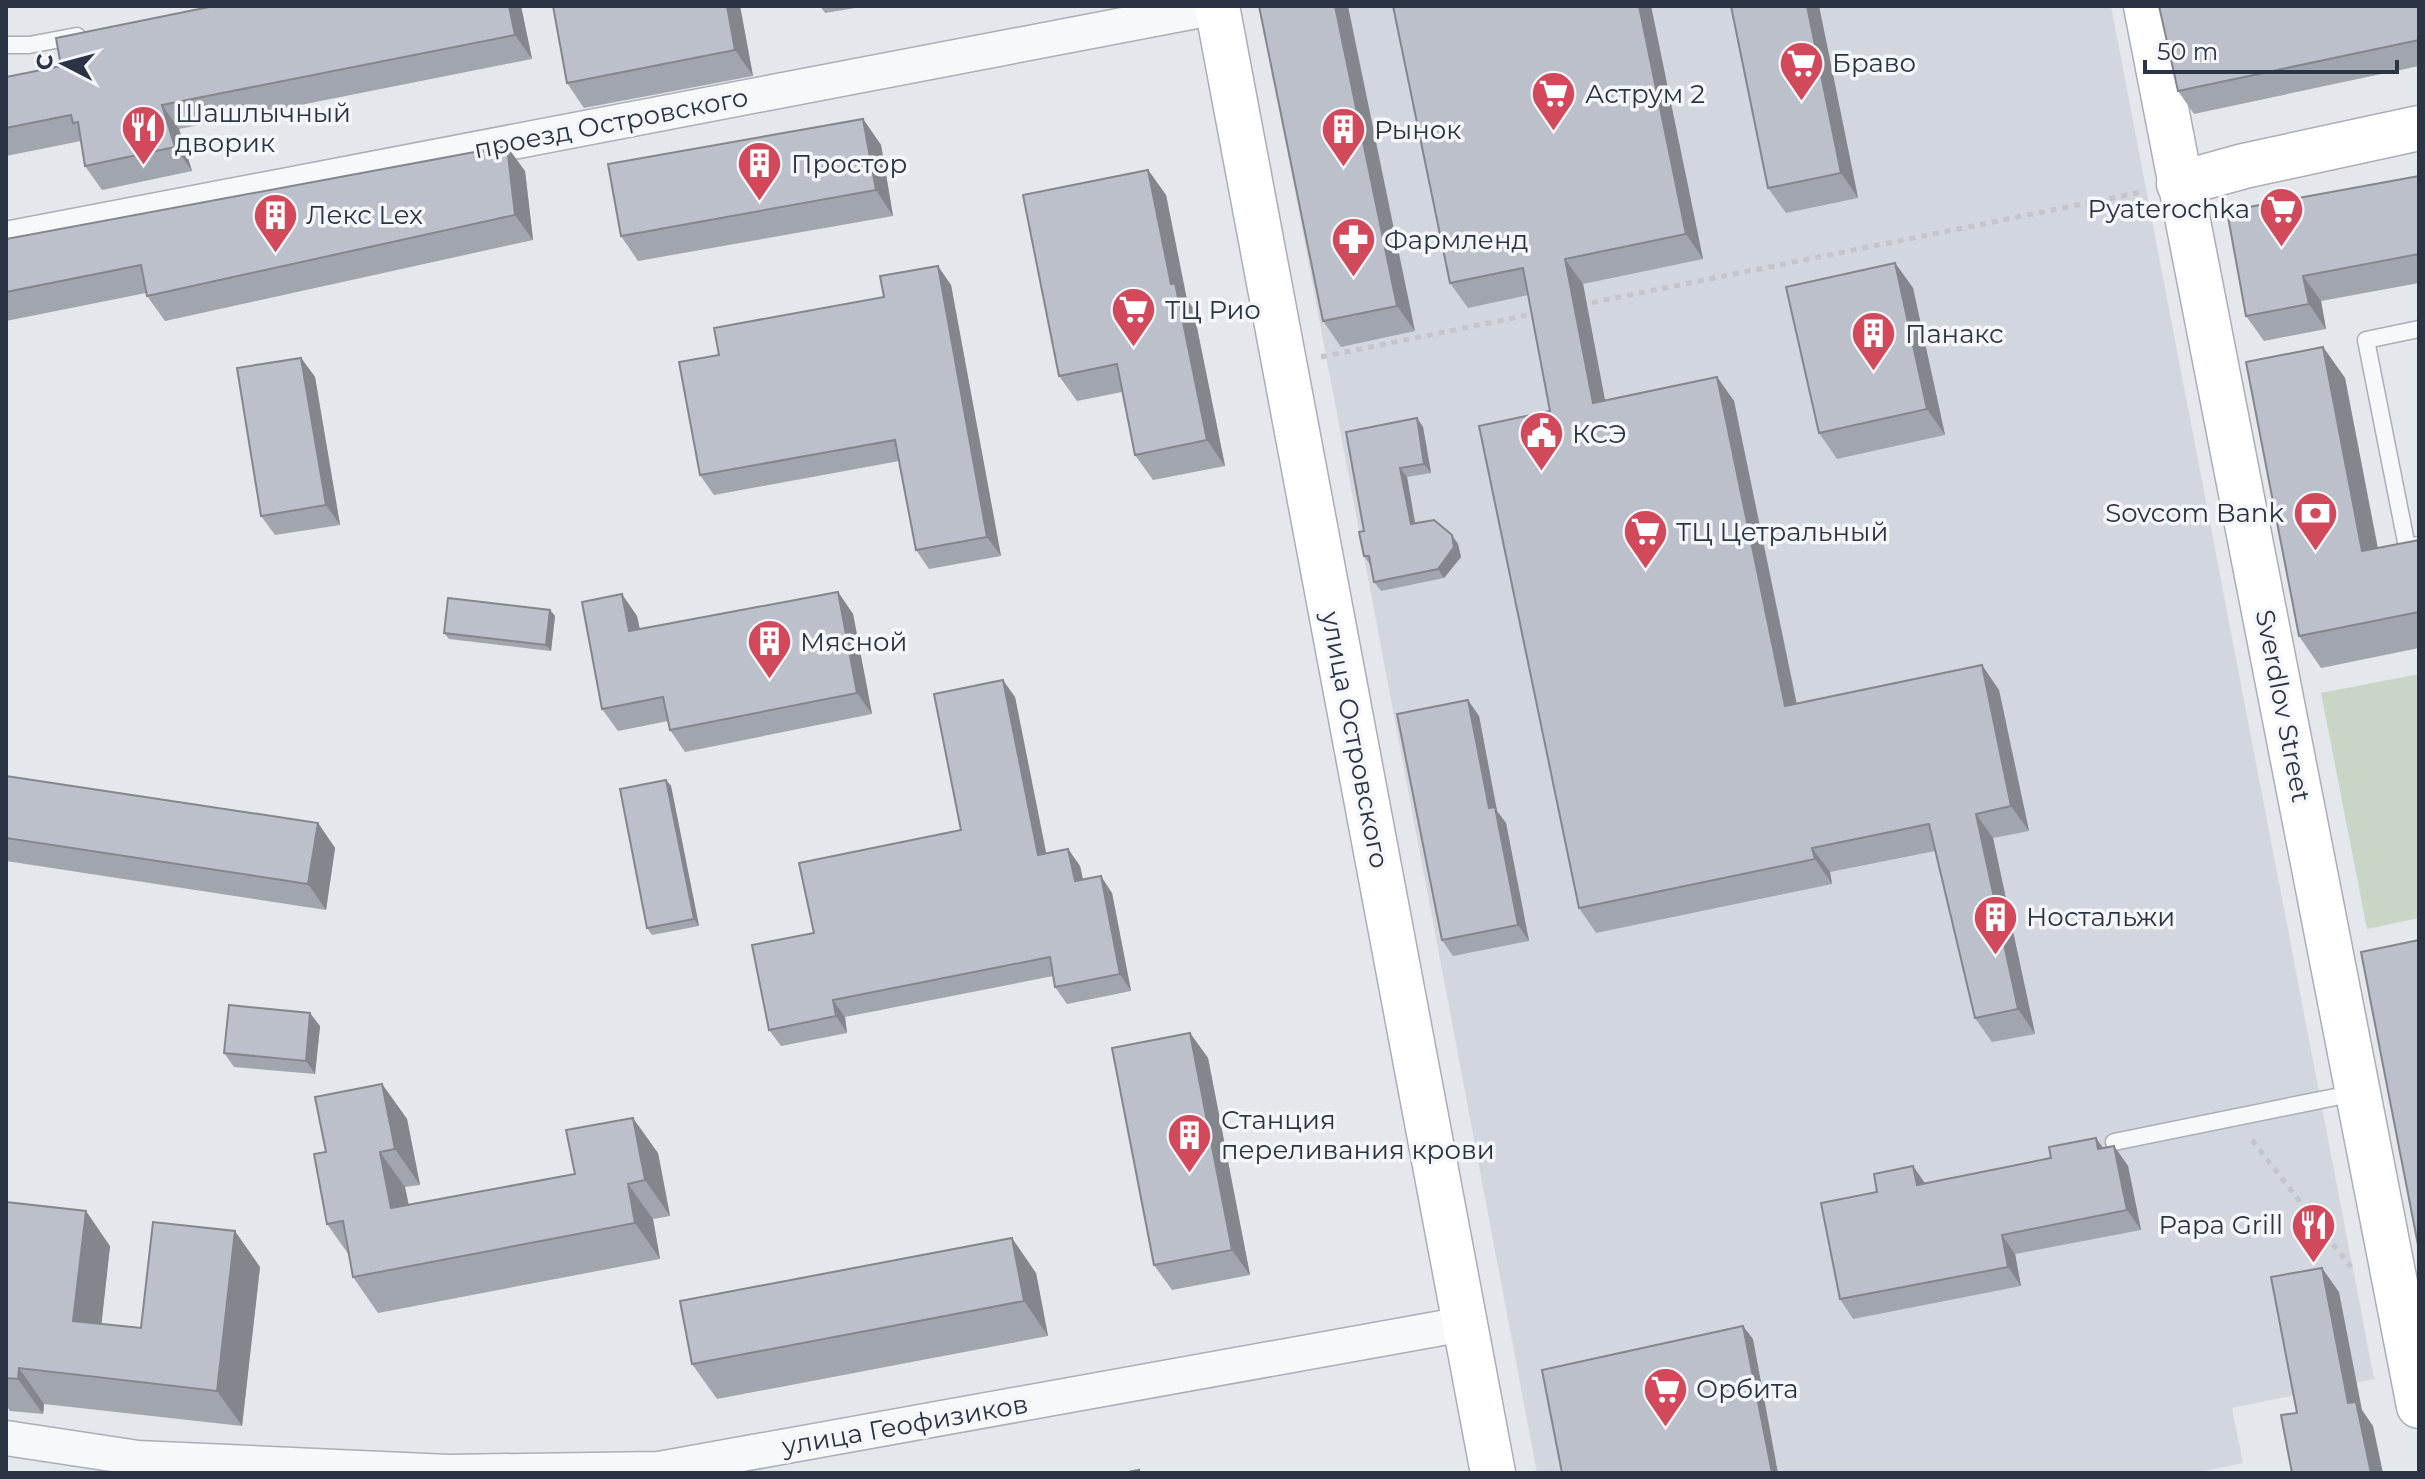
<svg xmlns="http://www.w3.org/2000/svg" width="2425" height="1479" viewBox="0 0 2425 1479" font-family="Montserrat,sans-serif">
	<rect width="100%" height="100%" fill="#e4e7ec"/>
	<polygon fill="#d2d6de" points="1260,6 2111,6 2374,1379 2232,1408 2243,1463 2195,1473 1537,1473"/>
	<polygon fill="#c9d6c5" points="2419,674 2419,918 2367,929 2321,693"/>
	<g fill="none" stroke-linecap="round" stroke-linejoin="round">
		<defs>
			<g id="lane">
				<polyline points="6,45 29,45 77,36"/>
				<polyline points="2419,329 2366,340 2407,547 2419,545"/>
				<polyline points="2114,1142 2355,1093"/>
			</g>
			<g id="street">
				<polyline points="6,239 1217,7"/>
				<polyline points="6,1438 138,1458 448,1472 659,1469 1464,1324"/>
			</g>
			<g id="secondary">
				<polyline points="1217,6 1493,1473"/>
				<polyline points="2146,6 2419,1406"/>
				<polyline points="2179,184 2244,166 2419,128"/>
			</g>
		</defs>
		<use href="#lane" stroke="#a9aeb7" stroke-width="19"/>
		<use href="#street" stroke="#a9aeb7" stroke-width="37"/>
		<use href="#secondary" stroke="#a9aeb7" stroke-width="47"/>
		<g stroke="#c2c5cb" stroke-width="5" stroke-dasharray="6 6" stroke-linecap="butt">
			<polyline points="1580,305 2142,192"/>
			<polyline points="1321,357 1538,313"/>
			<polyline points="2252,1140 2351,1267"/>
		</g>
		<use href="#lane" stroke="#f7f8fa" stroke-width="16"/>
		<use href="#street" stroke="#f7f8fa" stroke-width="34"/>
		<use href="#secondary" stroke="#fff" stroke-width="44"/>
	</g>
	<g fill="#a1a5ae">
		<polygon points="214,6 521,6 532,59 179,129 192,171 102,190 85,166 81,141 6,156 6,77 61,66"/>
		<polygon points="740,6 753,76 584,108 567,83"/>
		<polygon points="820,6 867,6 825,13"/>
		<polygon points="1259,6 1415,331 1341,347 1323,321"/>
		<polygon points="1651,6 1703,259 1583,284 1605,400 1717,377 1734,401 1797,704 1999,690 2029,831 1993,838 2035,1034 1992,1042 1975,1018 1935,851 1830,872 1832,884 1596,933 1579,908 1550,411 1528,295 1468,308 1450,283"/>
		<polygon points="1731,6 1819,6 1858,198 1786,213 1768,188"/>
		<polygon points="2419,6 2419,66 2194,114 2178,91"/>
		<polygon points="863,119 881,145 893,216 638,261 621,236"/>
		<polygon points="1148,170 1166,195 1187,300 1193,308 1225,466 1153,480 1135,455 1122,392 1077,401 1059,376"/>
		<polygon points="525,171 533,240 165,321 147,296 146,293 6,321 6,239"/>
		<polygon points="2419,176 2419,283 2321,301 2326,329 2264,341 2246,316"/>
		<polygon points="1895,263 1913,288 1945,435 1837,459 1819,433"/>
		<polygon points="951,285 1001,556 929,569 916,550 899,461 714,495 700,475 719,355"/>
		<polygon points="2323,347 2345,378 2378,548 2419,540 2419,648 2321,668 2299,636"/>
		<polygon points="301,358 315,377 340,525 275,535 261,516"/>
		<polygon points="1417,418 1423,427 1431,473 1407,477 1415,523 1458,544 1461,557 1444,578 1381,591 1374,582 1371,566 1364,556 1364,531"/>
		<polygon points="838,592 853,614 872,714 685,752 670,730 668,721 618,731 602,709 637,616 640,629"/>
		<polygon points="550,610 555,616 551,651 449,639 444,633"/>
		<polygon points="1015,697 1046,854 1068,849 1080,866 1083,880 1112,893 1131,991 1067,1004 1055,987 1053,976 845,1017 847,1033 781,1046 769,1030 814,933 961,830"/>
		<polygon points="1479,716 1497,811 1506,823 1529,941 1453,956 1442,940"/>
		<polygon points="6,776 318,823 335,848 326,910 6,861"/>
		<polygon points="666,780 671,786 699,926 652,935 647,928"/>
		<polygon points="320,1026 315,1074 234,1067 224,1053"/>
		<polygon points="1190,1033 1208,1058 1250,1275 1172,1290 1154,1265"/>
		<polygon points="382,1084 407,1119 420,1185 405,1187 409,1205 575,1174 658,1153 670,1216 653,1219 660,1259 378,1313 353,1277 349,1255 327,1224 326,1152"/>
		<polygon points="2096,1138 2103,1148 2114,1146 2128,1166 2141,1230 2015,1254 2021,1286 1853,1319 1840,1299 1925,1183 2051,1158"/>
		<polygon points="6,1202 110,1246 101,1324 141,1328 260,1267 242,1426 44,1404 43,1414 10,1411 6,1405"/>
		<polygon points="1036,1273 1048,1336 717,1399 692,1364"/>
	</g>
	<g fill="#83868d">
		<polygon points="509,6 521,6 532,59 515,35"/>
		<polygon points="727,6 740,6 753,76 735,50"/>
		<polygon points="1335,6 1348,6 1415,331 1397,306"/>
		<polygon points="1639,6 1651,6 1703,259 1686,234"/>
		<polygon points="1807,6 1819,6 1858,198 1841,173"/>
		<polygon points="162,105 179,129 192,171 175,147"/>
		<polygon points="863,119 881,145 893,216 876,190"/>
		<polygon points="507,146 525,171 533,240 515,215"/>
		<polygon points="1148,170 1166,195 1187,300 1193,308 1225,466 1207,440 1171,284"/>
		<polygon points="1565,259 1583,284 1610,427 1593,403"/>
		<polygon points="1895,263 1913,288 1945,435 1927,409"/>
		<polygon points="938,266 951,285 1001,556 987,537"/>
		<polygon points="2303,276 2321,301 2326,329 2309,304"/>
		<polygon points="2323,347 2345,378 2384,582 2362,551"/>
		<polygon points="301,358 315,377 340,525 326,505"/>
		<polygon points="1717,377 1734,401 1802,731 1785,706"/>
		<polygon points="1417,418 1423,427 1431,473 1424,464"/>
		<polygon points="1400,468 1407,477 1417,534 1411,524"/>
		<polygon points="1452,535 1458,544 1461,557 1444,578 1438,569"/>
		<polygon points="838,592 853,614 872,714 857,693"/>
		<polygon points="622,594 637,616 644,652 629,631"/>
		<polygon points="550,610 555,616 551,651 546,645"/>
		<polygon points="1982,665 1999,690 2029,831 2011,806"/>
		<polygon points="1003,680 1015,697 1050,872 1038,855"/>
		<polygon points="1468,700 1479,716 1497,811 1506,823 1529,941 1518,925 1489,808"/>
		<polygon points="666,780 671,786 699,926 694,919"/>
		<polygon points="1976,814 1993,838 2035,1034 2018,1009"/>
		<polygon points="318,823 335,848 326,910 308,884"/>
		<polygon points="1812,848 1830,872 1832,884 1815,859"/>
		<polygon points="1068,849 1080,866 1087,898 1075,881"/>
		<polygon points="1101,876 1112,893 1131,991 1120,974"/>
		<polygon points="833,1000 845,1017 847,1033 836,1016"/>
		<polygon points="310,1013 320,1026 315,1074 306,1061"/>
		<polygon points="1190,1033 1208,1058 1250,1275 1232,1250"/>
		<polygon points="382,1084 407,1119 420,1185 395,1149"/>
		<polygon points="633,1118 658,1153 670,1216 645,1180"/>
		<polygon points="2096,1138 2109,1157 2098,1149"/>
		<polygon points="2114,1146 2128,1166 2141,1230 2127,1210"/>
		<polygon points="380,1152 405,1187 416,1244 391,1208"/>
		<polygon points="1913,1166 1927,1186 1917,1185"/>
		<polygon points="628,1184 653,1219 660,1259 635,1223"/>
		<polygon points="86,1211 110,1246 98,1356 73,1321"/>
		<polygon points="235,1231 260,1267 242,1426 217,1391"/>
		<polygon points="2002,1235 2015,1254 2021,1286 2008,1267"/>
		<polygon points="1012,1238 1036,1273 1048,1336 1024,1301"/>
		<polygon points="2322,1268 2339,1292 2362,1410 2373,1426 2383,1473 2371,1473 2348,1403"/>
		<polygon points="1743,1326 1753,1339 1778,1473 1772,1473"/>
		<polygon points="19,1368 44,1404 43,1414 18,1379"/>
	</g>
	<g fill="#bbc0ca" stroke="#83868d" stroke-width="2">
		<polygon points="214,6 509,6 515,35 162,105 175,147 85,166 78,122 73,123 71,115 6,128 6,77 61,66 56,38"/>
		<polygon points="553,6 727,6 735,50 567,83"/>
		<polygon points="1259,6 1335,6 1397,306 1323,321"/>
		<polygon points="1393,6 1639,6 1686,234 1565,259 1593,403 1717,377 1785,706 1982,665 2011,806 1976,814 2018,1009 1975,1018 1929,824 1812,848 1815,859 1579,908 1479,426 1550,411 1523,268 1450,283"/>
		<polygon points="1731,6 1807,6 1841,173 1768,188"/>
		<polygon points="2159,6 2419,6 2419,40 2178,91"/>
		<polygon points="863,119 876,190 621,236 608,164"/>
		<polygon points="507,146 515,215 147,296 141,265 6,292 6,239"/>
		<polygon points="1148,170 1171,284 1175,283 1207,440 1135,455 1117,364 1059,376 1023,195"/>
		<polygon points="2419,176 2419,254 2303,276 2309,304 2246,316 2227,211"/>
		<polygon points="1895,263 1927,409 1819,433 1786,287"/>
		<polygon points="938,266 987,537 916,550 895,440 700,475 679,362 719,355 714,328 884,297 880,276"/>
		<polygon points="2323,347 2362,551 2419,540 2419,612 2299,636 2246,362"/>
		<polygon points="301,358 326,505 261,516 237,368"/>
		<polygon points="1417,418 1424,464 1400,468 1411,524 1434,520 1452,535 1454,547 1438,569 1374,582 1369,556 1364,556 1359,532 1364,531 1346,432"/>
		<polygon points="838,592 857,693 670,730 663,697 602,709 582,602 622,594 629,631"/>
		<polygon points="448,598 550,610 546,645 444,633"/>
		<polygon points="1003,680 1038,855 1068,849 1075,881 1101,876 1120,974 1055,987 1050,957 833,1000 836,1016 769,1030 752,945 814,933 799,863 961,830 934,694"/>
		<polygon points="1468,700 1489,808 1495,807 1518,925 1442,940 1397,714"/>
		<polygon points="6,776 318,823 308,884 6,838"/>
		<polygon points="666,780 694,919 647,928 620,789"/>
		<polygon points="2419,940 2419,1250 2361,952"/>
		<polygon points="229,1005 310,1013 306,1061 224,1053"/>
		<polygon points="1190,1033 1232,1250 1154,1265 1112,1048"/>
		<polygon points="382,1084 395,1149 380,1152 391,1208 575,1174 566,1130 633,1118 645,1180 628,1184 635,1223 353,1277 343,1221 327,1224 314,1154 326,1152 315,1097"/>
		<polygon points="2096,1138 2098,1149 2114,1146 2127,1210 2002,1235 2008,1267 1840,1299 1821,1203 1877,1192 1874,1174 1913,1166 1917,1185 2051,1158 2049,1147"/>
		<polygon points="6,1202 86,1211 73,1321 141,1328 153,1222 235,1231 217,1391 19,1368 18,1379 6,1378"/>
		<polygon points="1012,1238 1024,1301 692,1364 680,1301"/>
		<polygon points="2322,1268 2348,1403 2356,1402 2371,1473 2292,1473 2281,1415 2297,1413 2271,1277"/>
		<polygon points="1743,1326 1772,1473 1562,1473 1542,1370"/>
		<polygon points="1139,1470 1139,1473 1123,1473"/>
	</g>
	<defs>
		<symbol id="supermarket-pin" viewBox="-11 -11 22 30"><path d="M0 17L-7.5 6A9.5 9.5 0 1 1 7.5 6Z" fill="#d1495b" stroke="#f4f6f9"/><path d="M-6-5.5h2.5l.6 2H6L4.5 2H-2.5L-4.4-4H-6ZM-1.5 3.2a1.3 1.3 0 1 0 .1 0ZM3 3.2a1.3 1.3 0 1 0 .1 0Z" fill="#fff"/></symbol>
		<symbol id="restaurant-pin" viewBox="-11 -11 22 30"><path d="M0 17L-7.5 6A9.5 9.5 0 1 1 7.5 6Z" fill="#d1495b" stroke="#f4f6f9"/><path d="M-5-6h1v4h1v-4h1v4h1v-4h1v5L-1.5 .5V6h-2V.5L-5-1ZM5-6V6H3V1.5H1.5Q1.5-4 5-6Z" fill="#fff"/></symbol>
		<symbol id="building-pin" viewBox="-11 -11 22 30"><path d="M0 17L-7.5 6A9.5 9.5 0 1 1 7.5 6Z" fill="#d1495b" stroke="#f4f6f9"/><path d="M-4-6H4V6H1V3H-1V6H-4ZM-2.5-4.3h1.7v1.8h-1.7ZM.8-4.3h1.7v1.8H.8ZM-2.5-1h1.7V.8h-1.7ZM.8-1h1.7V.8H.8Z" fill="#fff"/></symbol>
		<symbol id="pharmacy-pin" viewBox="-11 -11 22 30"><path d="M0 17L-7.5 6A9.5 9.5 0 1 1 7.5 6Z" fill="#d1495b" stroke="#f4f6f9"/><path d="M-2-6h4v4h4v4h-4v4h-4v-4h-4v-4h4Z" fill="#fff"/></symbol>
		<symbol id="civic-pin" viewBox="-11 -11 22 30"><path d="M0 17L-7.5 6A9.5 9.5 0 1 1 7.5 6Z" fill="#d1495b" stroke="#f4f6f9"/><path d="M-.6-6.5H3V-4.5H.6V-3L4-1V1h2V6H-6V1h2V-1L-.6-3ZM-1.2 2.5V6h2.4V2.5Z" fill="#fff"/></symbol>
		<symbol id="bank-pin" viewBox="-11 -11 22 30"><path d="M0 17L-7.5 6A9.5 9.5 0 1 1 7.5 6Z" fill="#d1495b" stroke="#f4f6f9"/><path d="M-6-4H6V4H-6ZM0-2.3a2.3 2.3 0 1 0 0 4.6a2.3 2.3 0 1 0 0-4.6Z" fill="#fff"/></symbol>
	</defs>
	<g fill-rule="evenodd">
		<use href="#supermarket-pin" x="1776" y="38" width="51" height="69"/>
		<use href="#supermarket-pin" x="1528" y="68" width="51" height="69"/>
		<use href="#restaurant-pin" x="118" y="102" width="51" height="69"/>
		<use href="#building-pin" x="1318" y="104" width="51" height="69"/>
		<use href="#building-pin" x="734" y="138" width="51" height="69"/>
		<use href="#supermarket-pin" x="2256" y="184" width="51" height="69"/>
		<use href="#building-pin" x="250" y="190" width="51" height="69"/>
		<use href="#pharmacy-pin" x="1328" y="214" width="51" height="69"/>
		<use href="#supermarket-pin" x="1108" y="284" width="51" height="69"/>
		<use href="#building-pin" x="1848" y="308" width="51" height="69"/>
		<use href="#civic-pin" x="1516" y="408" width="51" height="69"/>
		<use href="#bank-pin" x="2290" y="488" width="51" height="69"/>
		<use href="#supermarket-pin" x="1620" y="506" width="51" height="69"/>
		<use href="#building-pin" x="744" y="616" width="51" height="69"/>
		<use href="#building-pin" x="1970" y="892" width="51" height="69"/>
		<use href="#building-pin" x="1164" y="1110" width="51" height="69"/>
		<use href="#restaurant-pin" x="2288" y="1200" width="51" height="69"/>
		<use href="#supermarket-pin" x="1640" y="1364" width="51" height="69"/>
	</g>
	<g text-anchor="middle" stroke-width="7" stroke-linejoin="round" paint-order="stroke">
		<g font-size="26" fill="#2b3445" stroke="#f4f6f9" text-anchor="start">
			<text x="1832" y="72">Браво</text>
			<text x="1585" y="103">Аструм 2</text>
			<text x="175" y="122">Шашлычный<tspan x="175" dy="30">дворик</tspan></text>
			<text x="1374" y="139">Рынок</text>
			<text x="791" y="173">Простор</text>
			<text x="2250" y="218" text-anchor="end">Pyaterochka</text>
			<text x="306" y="224">Лекс Lex</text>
			<text x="1384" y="249">Фармленд</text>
			<text x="1165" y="319">ТЦ Рио</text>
			<text x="1905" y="343">Панакс</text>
			<text x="1572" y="443">КСЭ</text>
			<text x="2284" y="522" text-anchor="end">Sovcom Bank</text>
			<text x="1676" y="541">ТЦ Цетральный</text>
			<text x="800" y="651">Мясной</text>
			<text x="2026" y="926">Ностальжи</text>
			<text x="1221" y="1129">Станция<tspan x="1221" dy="30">переливания крови</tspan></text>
			<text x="2283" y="1234" text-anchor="end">Papa Grill</text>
			<text x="1696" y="1398">Орбита</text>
		</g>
		<g font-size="26" fill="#2b3445" stroke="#f4f6f9">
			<text transform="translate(611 123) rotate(-11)" y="9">проезд Островского</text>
			<text transform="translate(2283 706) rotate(79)" y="9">Sverdlov Street</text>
			<text transform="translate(1355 740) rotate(79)" y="9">улица Островского</text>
			<text transform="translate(905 1425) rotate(-10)" y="9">улица Геофизиков</text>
		</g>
	</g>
	<rect width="2425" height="1479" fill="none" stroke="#2b3445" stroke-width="16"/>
	<g transform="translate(64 64) rotate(276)" stroke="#f4f6f9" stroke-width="6" paint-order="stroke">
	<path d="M0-6L14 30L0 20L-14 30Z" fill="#2b3445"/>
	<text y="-12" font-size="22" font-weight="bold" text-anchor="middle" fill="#2b3445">С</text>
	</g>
	<path d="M2145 60v12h252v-12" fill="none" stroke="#2b3445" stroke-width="4"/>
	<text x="2157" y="60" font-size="24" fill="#2b3445" stroke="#f4f6f9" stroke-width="6" paint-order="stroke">50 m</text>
</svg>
